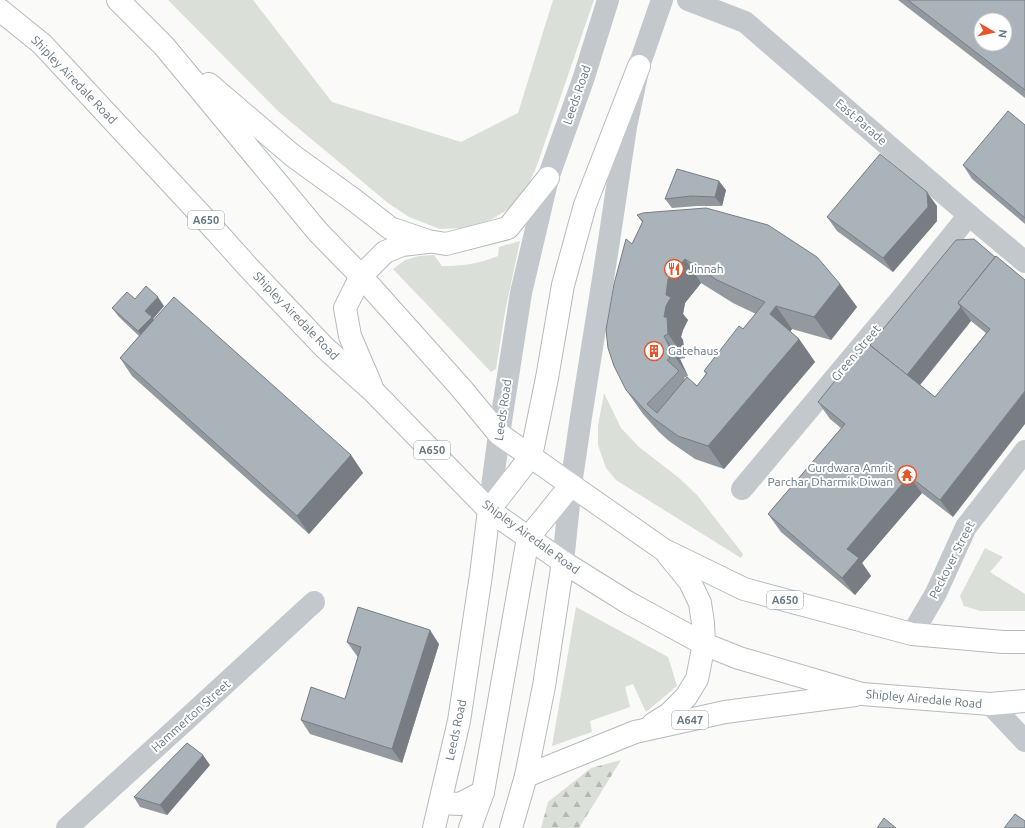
<svg xmlns="http://www.w3.org/2000/svg" width="1025" height="828" viewBox="0 0 1025 828" font-family="Ubuntu,sans-serif">
	<defs>
		<pattern id="forest-firs" width="22" height="20" patternUnits="userSpaceOnUse"><rect width="22" height="20" fill="#dadfd7"/><path d="M5 1l3.5 6h-7zM16 11l3.5 6h-7z" fill="#b4b9b4"/></pattern>
	</defs>
	<rect width="100%" height="100%" fill="#fafaf8"/>
	<g fill="#dadfd7">
		<polygon points="168,0 253,0 332,102 461,142 518,113 553,0 594,0 536,168 525,192 511,208 490,220 463,228 440,229 409,217 388,203 279,112"/>
		<path d="M520,241L505,312L496,369L491,372L393,269L405,260L419,256L434,255L442,266C464,266 477,264 498,256L499,247Z"/>
		<polygon points="604,393 621,428 639,447 679,478 697,495 743,554 741,558 616,480 606,468 598,445 598,426"/>
		<polygon points="985,548 1003,557 990,572 1025,594 1025,611 980,611 964,606 960,596"/>
		<polygon points="576,607 668,657 677,686 646,712 633,684 625,687 630,707 590,721 592,732 552,746"/>
	</g>
	<polygon fill="url(#forest-firs)" points="621,760 579,828 541,828 548,802 591,768"/>
	<g fill="none" stroke-linecap="round" stroke-linejoin="round">
		<defs>
			<g id="primary">
				<polyline points="118,0 164,46 318,232 361,276 461,388 499,434 571,485 664,550 744,589 912,634 1003,642 1025,642"/>
				<polyline points="0,10 42,44 214,229 248,267 324,347 374,392 489,510 563,562 627,602 704,644 739,658 862,694 990,704 1025,701"/>
				<polyline points="209,84 292,155 354,200 390,228 428,241 446,244 508,228 548,178"/>
				<polyline points="371,385 350,336 345,308 361,276 385,252 402,245 427,242"/>
				<polyline points="489,510 531,456 547,378 563,285 585,205 639,66"/>
				<polyline points="653,724 669,714 686,697 697,679 704,644 703,623 700,603 690,582 668,555"/>
				<polyline points="526,776 635,732 725,712 855,695"/>
				<polyline points="440,803 460,804 483,792"/>
				<polyline points="434,828 459,721 481,575 489,510"/>
				<polyline points="470,828 483,792 528,538 571,485"/>
				<polyline points="511,828 526,776 544,686 563,562"/>
			</g>
		</defs>
		<use href="#primary" stroke="#b5babe" stroke-width="24"/>
		<g stroke="#c3c8cc" stroke-width="22">
			<polyline points="688,0 745,22 977,222 1025,262"/>
			<polyline points="742,489 906,293 969,215"/>
			<polyline points="489,510 499,434 521,293 548,178 583,80 608,0"/>
			<polyline points="563,562 571,485 581,417 609,241 626,127 639,66 662,0"/>
			<polyline points="912,634 936,593 966,527 1025,451"/>
			<polyline points="990,704 1025,741"/>
			<polyline points="67,828 188,718 314,602"/>
		</g>
		<use href="#primary" stroke="#fff" stroke-width="22"/>
	</g>
	<g fill="#929a9f" fill-rule="evenodd">
		<polygon points="898,0 1025,0 1025,98"/>
		<polygon points="1025,125 1025,224 972,179 963,165"/>
		<polygon points="726,190 722,206 697,206 672,208 665,199"/>
		<polygon points="937,206 937,221 893,272 837,231 827,217"/>
		<path d="M637,215L840,284L857,307L831,340L792,329L790,332L799,339L815,362L724,469L695,459L669,441L659,432L643,414L626,390L642,222ZM701,283L733,303L756,314L743,329L704,371L706,374L697,386L685,379L684,378L688,376L680,359L685,358L683,340L681,337L683,330L688,320L683,314L685,303Z"/>
		<path d="M995,257L1025,280L953,517L922,493L862,563L871,576L855,595L781,532L768,514L841,428L830,419L818,402L870,345ZM971,321L986,333L935,397L920,385Z"/>
		<polygon points="135,299 164,306 153,319 154,320 351,455 363,473 309,534 132,376 120,358 139,336 119,317 112,308"/>
		<polygon points="347,642 439,644 402,763 310,734 301,720 345,699 358,657 357,656"/>
		<polygon points="210,765 167,815 140,807 134,797"/>
	</g>
	<g fill="#777d82">
		<polygon points="719,181 726,190 722,206 715,197"/>
		<polygon points="927,192 937,206 937,221 893,272 883,258"/>
		<polygon points="685,259 701,283 685,303 683,314 688,320 683,330 681,337 683,340 685,358 668,334 664,317 666,295 668,279"/>
		<polygon points="840,284 857,307 831,340 814,317"/>
		<polygon points="158,297 164,306 153,319 158,326 145,341 138,331 145,311"/>
		<polygon points="776,306 792,329 786,338 770,314"/>
		<polygon points="961,307 971,321 916,390 906,376"/>
		<polygon points="664,336 680,359 688,376 672,352"/>
		<polygon points="799,339 815,362 724,469 708,446"/>
		<polygon points="1025,391 1025,424 953,517 940,500"/>
		<polygon points="351,455 363,473 309,534 297,516"/>
		<polygon points="909,476 922,493 862,563 871,576 855,595 842,578 847,549"/>
		<polygon points="430,630 439,644 402,763 392,749"/>
		<polygon points="203,755 210,765 167,815 160,805"/>
	</g>
	<g fill="#aab3b9" stroke="#777d82" fill-rule="evenodd">
		<path d="M908,0H1025V90ZM981,20H1005V44H981Z"/>
		<polygon points="1008,111 1025,125 1025,218 963,165"/>
		<polygon points="880,154 927,192 928,207 883,258 827,217"/>
		<polygon points="677,169 719,181 715,197 691,196 665,199"/>
		<path d="M706,208L768,225L817,257L840,284L814,317L776,306L770,314L799,339L708,446L678,436L653,418L643,408L626,390L614,366L608,348L606,330L614,284L626,239L632,244L643,221L637,215L643,213L654,212ZM685,259L717,280L765,302L743,329L739,326L704,371L707,373L697,386L687,377L657,413L647,404L679,371L667,360L670,358L668,355L672,352L664,336L668,334L667,317H664L666,306L671,297L666,295L668,279Z"/>
		<polygon points="974,239 995,257 958,303 961,307 907,375 870,345 956,240"/>
		<polygon points="996,256 1025,280 1025,391 940,500 909,476 847,549 859,558 842,578 768,514 845,424 818,402 866,342 935,397 990,329 958,303"/>
		<polygon points="146,286 158,297 145,311 152,317 138,331 112,308 127,292 135,299"/>
		<polygon points="174,297 351,455 297,516 120,358"/>
		<polygon points="358,607 430,630 392,749 301,720 311,687 345,699 361,647 347,642"/>
		<polygon points="187,743 203,755 160,805 134,797"/>
		<polygon points="1015,814 1025,821 1025,828 1004,828"/>
		<polygon points="884,818 896,828 877,828"/>
	</g>
	<defs>
		<symbol id="restaurant-ring" viewBox="-11 -11 22 22"><circle r="9.5" fill="#fff" stroke="#e4572e" stroke-width="1.5"/><path d="M-5-6h1v4h1v-4h1v4h1v-4h1v5L-1.5 .5V6h-2V.5L-5-1ZM5-6V6H3V1.5H1.5Q1.5-4 5-6Z" fill="#e4572e"/></symbol>
		<symbol id="building-ring" viewBox="-11 -11 22 22"><circle r="9.5" fill="#fff" stroke="#e4572e" stroke-width="1.5"/><path d="M-4-6H4V6H1V3H-1V6H-4ZM-2.5-4.3h1.7v1.8h-1.7ZM.8-4.3h1.7v1.8H.8ZM-2.5-1h1.7V.8h-1.7ZM.8-1h1.7V.8H.8Z" fill="#e4572e"/></symbol>
		<symbol id="temple-ring" viewBox="-11 -11 22 22"><circle r="9.5" fill="#fff" stroke="#e4572e" stroke-width="1.5"/><path d="M0-6L5-2H3V0L6.5 2.5H4V6H1.5V3h-3V6H-4V2.5H-6.5L-3 0V-2H-5Z" fill="#e4572e"/></symbol>
	</defs>
	<g fill-rule="evenodd">
		<use href="#restaurant-ring" x="663" y="258" width="22" height="22"/>
		<use href="#building-ring" x="643" y="340" width="22" height="22"/>
		<use href="#temple-ring" x="896" y="464" width="22" height="22"/>
	</g>
	<g text-anchor="middle" stroke-width="4" stroke-linejoin="round" paint-order="stroke">
		<g fill="#fff" stroke="#939fa8" stroke-width="1">
			<rect x="188" y="211" width="36" height="18" rx="3"/>
			<rect x="414" y="441" width="36" height="18" rx="3"/>
			<rect x="767" y="591" width="36" height="18" rx="3"/>
			<rect x="672" y="711" width="36" height="18" rx="3"/>
		</g>
		<g font-size="11" font-weight="bold" fill="#657683">
			<text x="206" y="224">A650</text>
			<text x="432" y="454">A650</text>
			<text x="785" y="604">A650</text>
			<text x="690" y="724">A647</text>
		</g>
		<g font-size="12" fill="#657683" stroke="#fff">
			<text transform="translate(74 80) rotate(46)" y="4">Shipley Airedale Road</text>
			<text transform="translate(577 95) rotate(-71)" y="4">Leeds Road</text>
			<text transform="translate(861 122) rotate(41)" y="4">East Parade</text>
			<text transform="translate(296 316) rotate(46)" y="4">Shipley Airedale Road</text>
			<text transform="translate(856 353) rotate(-50)" y="4">Green Street</text>
			<text transform="translate(503 410) rotate(-82)" y="4">Leeds Road</text>
			<text transform="translate(531 537) rotate(36)" y="4">Shipley Airedale Road</text>
			<text transform="translate(952 560) rotate(-63)" y="4">Peckover Street</text>
			<text transform="translate(924 699) rotate(5)" y="4">Shipley Airedale Road</text>
			<text transform="translate(191 716) rotate(-42)" y="4">Hammerton Street</text>
			<text transform="translate(456 730) rotate(-78)" y="4">Leeds Road</text>
		</g>
		<g font-size="12" fill="#657683" stroke="#fff" text-anchor="start">
			<text x="688" y="273">Jinnah</text>
			<text x="668" y="355">Gatehaus</text>
			<text x="893" y="472" text-anchor="end">Gurdwara Amrit<tspan x="893" dy="14">Parchar Dharmik Diwan</tspan></text>
		</g>
	</g>
	<g transform="translate(993 32) rotate(99)"><circle r="19" fill="#ffffff" stroke="#c1c8cd"/>
	<path d="M0-3L7 15L0 10L-7 15Z" fill="#e4572e"/>
	<text y="-6" font-size="11" font-weight="bold" text-anchor="middle" fill="#657683">N</text>
	</g>
</svg>
